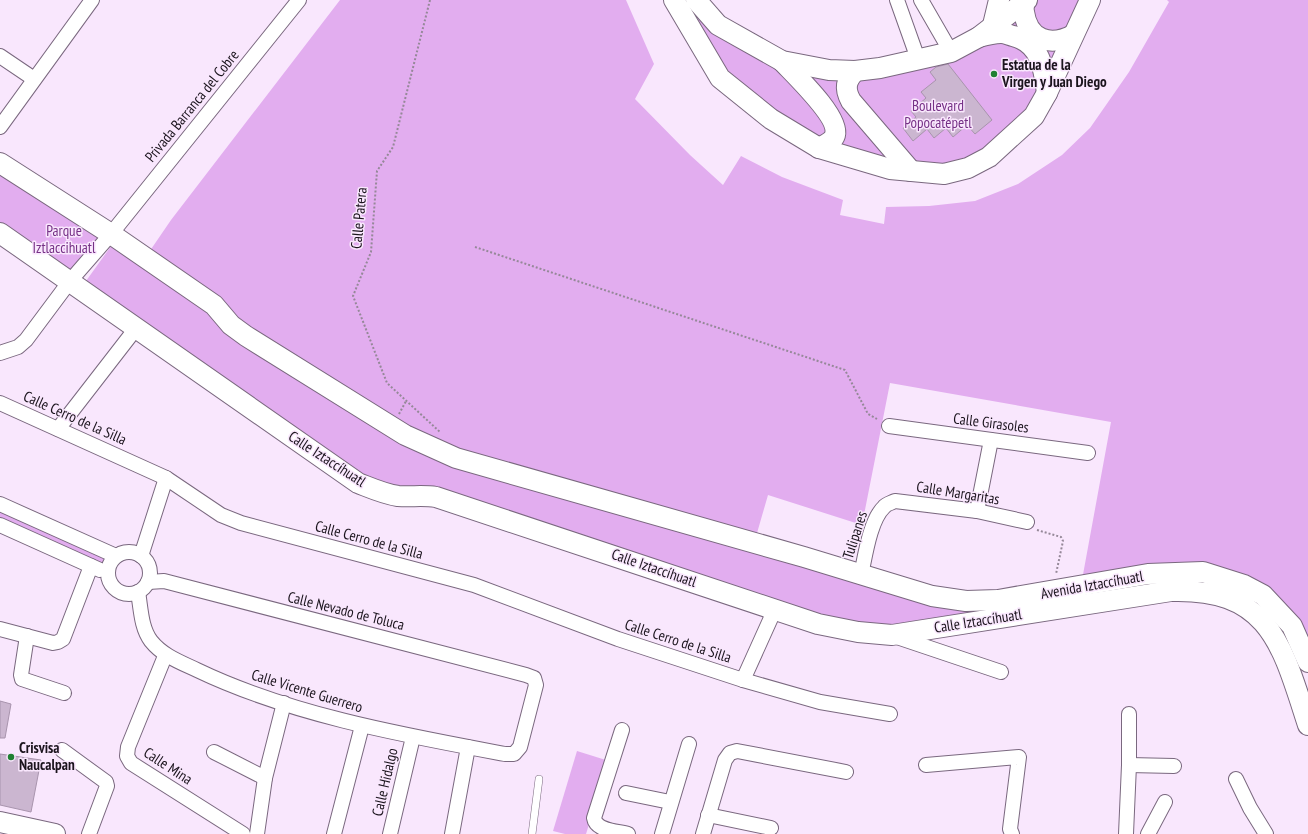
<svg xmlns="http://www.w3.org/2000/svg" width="1308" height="834" viewBox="0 0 1308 834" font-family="'PT Sans Narrow',sans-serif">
	<rect width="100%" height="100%" fill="#f9e7fd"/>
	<g fill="#e2adef">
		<polygon points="340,0 626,0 654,64 635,99 690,155 723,185 741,156 782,177 843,200 840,215 884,224 886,207 929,206 975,201 1018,184 1062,155 1090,128 1129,72 1169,2 1167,0 1308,0 1308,645 1255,582 1082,580 1111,422 890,383 862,525 768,495 753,547 987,607 986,611 891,625 842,621 788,607 433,489 375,483 86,281 114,242 143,261 171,220"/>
		<polygon points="674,0 696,0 782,61 880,73 981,35 1000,0 1090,0 1046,93 990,156 943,173 819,148 720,78"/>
		<polygon points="0,163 111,234 70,281 0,233"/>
		<polygon points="0,506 107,559 104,565 0,519"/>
		<polygon points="577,751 609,761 586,834 565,834 553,831"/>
	</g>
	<g fill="#cbb6d0" stroke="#a894ad">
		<polygon points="948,64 992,120 975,134 967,125 953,137 946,128 934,138 927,129 913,141 903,128 916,117 911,111 926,98 921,92 936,80 930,72 936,67"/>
		<polygon points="0,701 11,704 5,738 0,738"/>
		<polygon points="0,754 41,760 31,812 0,805"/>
	</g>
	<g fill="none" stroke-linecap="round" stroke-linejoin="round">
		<defs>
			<polyline id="lane" points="532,834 539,779"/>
			<g id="street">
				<polyline points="897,0 918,59"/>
				<polyline points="921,0 951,52"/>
				<polyline points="0,56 34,79"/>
				<polyline points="0,127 92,0"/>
				<polyline points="0,353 18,347 26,340 70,281 111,234 299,0"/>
				<polyline points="0,403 166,478 221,515 241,523 474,585 618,639 743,680 820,702 890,714"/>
				<polyline points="889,426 1088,453"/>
				<polyline points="58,429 137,327"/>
				<polyline points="0,504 116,556"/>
				<polyline points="977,511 991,440"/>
				<polyline points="0,525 100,570"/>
				<circle cx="129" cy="573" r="21"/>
				<polyline points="141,556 166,478"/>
				<path d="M861,575C865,557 870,520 884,507C886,504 891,503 895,501L977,511L1027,522"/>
				<path d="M138,592C141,609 141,628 151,641C163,656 180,662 197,670C291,715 403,735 505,754H514L520,747L536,685L534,678L526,675L164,581L148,582"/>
				<polyline points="0,629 53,643 58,642 63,639 91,566"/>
				<polyline points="27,636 21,675 22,679 64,693"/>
				<polyline points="894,636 1001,672"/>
				<polyline points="165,656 128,747 127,756 131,763 243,834"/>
				<polyline points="743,680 775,609"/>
				<path d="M622,730L594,818C596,831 617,831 628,834"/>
				<polyline points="62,750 106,782 107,786 89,834"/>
				<polyline points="214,752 265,778"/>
				<polyline points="926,765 1019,757 1010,829 1012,834"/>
				<polyline points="1129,765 1174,766"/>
				<polyline points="1236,779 1250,808 1266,834"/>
				<polyline points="626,793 670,802"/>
				<polyline points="708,815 771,828"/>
				<polyline points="257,834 265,778 284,703"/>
				<polyline points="334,834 362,726"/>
				<polyline points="390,834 413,737"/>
				<polyline points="452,834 468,747"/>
				<polyline points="662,834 689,744"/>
				<polyline points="703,834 725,760 730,753 737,751 846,772"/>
				<polyline points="1126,834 1129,765 1129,714"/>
				<polyline points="1148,834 1165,802"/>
			</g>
			<g id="secondary">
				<polyline points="674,0 720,78 771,119 819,148 890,169 944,174 968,168 989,157 1034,116 1047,93 1090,0"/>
				<polyline points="696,0 718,25 782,61 829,70 855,71 880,68 951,52 979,37 1027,0"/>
				<path d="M1022,0C1025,4 1023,8 1024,12C1028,40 1050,47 1073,35"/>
				<polyline points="993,25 999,0"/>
				<path d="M979,37C986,35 994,33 1001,33C1005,33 1009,35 1013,36C1041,43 1044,69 1047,93"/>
				<path d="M782,61C794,74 840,117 835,135C833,142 824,145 819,148"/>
				<path d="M855,71C846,81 844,88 851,101L911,171"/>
				<polyline points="0,163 111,234 214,305 231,325 246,336 405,435 456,458 804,557 932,596 966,601 998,600 1148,574 1203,572 1244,585 1263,595 1292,626 1308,662"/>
				<path d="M0,233L358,483C371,488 384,494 398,496C411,497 423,495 436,497L818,624L858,632L892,635L1171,591C1270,588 1282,645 1308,725"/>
				<polyline points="0,822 55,834"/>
			</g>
		</defs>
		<use href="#lane" stroke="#7a687f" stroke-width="8"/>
		<use href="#street" stroke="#7a687f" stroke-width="16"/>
		<use href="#secondary" stroke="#7a687f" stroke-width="22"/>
		<g stroke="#958898" stroke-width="2" stroke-dasharray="2 2" stroke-linecap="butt">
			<polyline points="430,0 393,147 377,171 371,252 353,296 387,383 440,432"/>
			<polyline points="475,247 845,370 868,414 877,419"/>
			<polyline points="399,414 406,401"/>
			<polyline points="1037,530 1061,537 1063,541 1056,574"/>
		</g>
		<use href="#lane" stroke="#fff" stroke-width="7"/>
		<use href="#street" stroke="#fff" stroke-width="14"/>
		<use href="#secondary" stroke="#fff" stroke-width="20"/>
	</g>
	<g fill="#208032" stroke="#f9e7fd" stroke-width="1.5">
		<circle cx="994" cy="74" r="4"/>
		<circle cx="11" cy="757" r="4"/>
	</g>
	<g text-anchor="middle" stroke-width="3" stroke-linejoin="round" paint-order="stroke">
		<g font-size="15" font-weight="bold" fill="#1b141d" stroke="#f9e7fd" text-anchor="start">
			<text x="1002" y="70">Estatua de la<tspan x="1002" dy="17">Virgen y Juan Diego</tspan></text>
			<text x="19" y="753">Crisvisa<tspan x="19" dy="17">Naucalpan</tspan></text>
		</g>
		<g font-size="15" fill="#1b141d" stroke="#f9e7fd">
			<text transform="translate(192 106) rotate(-51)" y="5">Privada Barranca del Cobre</text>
			<text transform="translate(359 218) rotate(-85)" y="5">Calle Patera</text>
			<text transform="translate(75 418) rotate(24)" y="5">Calle Cerro de la Silla</text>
			<text transform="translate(991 423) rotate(7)" y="5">Calle Girasoles</text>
			<text transform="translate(327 459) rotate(33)" y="5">Calle Iztaccíhuatl</text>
			<text transform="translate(958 493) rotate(9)" y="5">Calle Margaritas</text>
			<text transform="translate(855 535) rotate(-72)" y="5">Tulipanes</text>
			<text transform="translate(369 540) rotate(15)" y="5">Calle Cerro de la Silla</text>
			<text transform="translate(654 568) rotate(19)" y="5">Calle Iztaccíhuatl</text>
			<text transform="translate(1092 585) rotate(-10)" y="5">Avenida Iztaccíhuatl</text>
			<text transform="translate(346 611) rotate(14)" y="5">Calle Nevado de Toluca</text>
			<text transform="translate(978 621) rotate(-9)" y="5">Calle Iztaccíhuatl</text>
			<text transform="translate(678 641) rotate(18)" y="5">Calle Cerro de la Silla</text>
			<text transform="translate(307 691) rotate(17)" y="5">Calle Vicente Guerrero</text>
			<text transform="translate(168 766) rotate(33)" y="5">Calle Mina</text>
			<text transform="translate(385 782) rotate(-77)" y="5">Calle Hidalgo</text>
		</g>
		<g font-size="15" fill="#763186" stroke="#f9e7fd">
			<text x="938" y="111">Boulevard<tspan x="938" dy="17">Popocatépetl</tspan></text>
			<text x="64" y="236">Parque<tspan x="64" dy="17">Iztlaccihuatl</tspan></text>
		</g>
	</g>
</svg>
